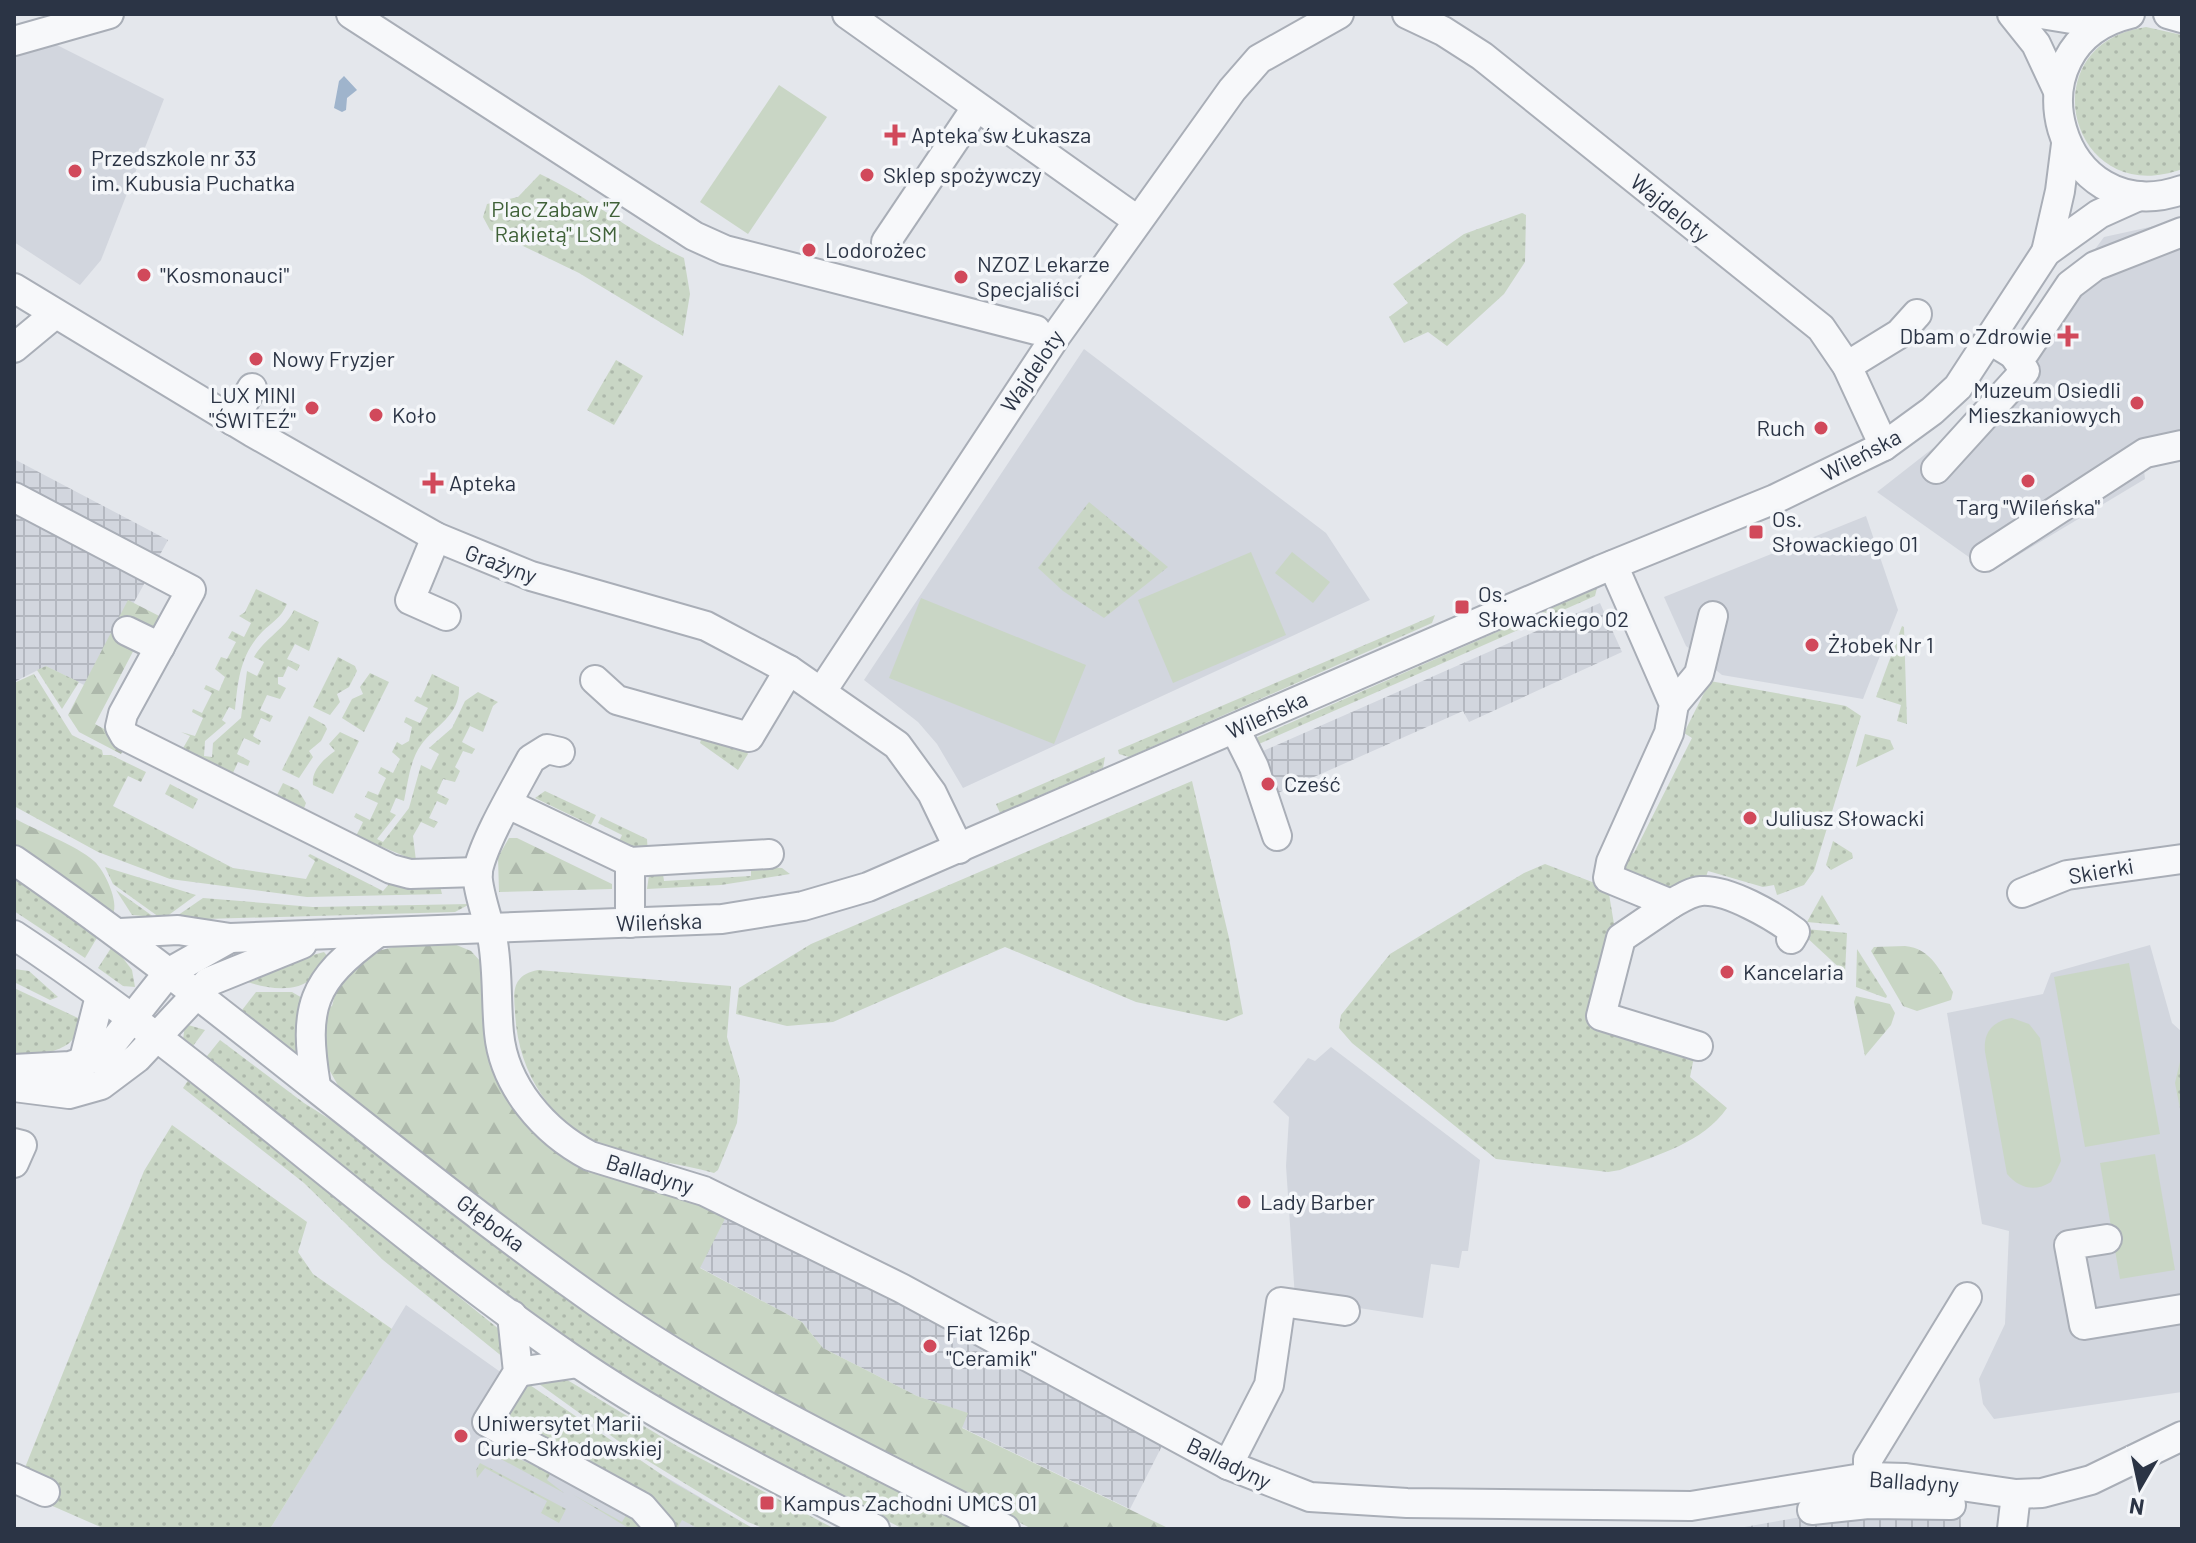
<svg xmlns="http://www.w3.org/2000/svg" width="2196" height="1543" viewBox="0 0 2196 1543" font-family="Barlow,sans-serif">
	<defs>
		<pattern id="industrial-grid" width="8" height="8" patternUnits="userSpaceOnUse" patternTransform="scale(2)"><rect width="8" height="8" fill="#d2d6de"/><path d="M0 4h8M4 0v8" fill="none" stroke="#b4b8c0"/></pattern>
		<pattern id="green-dots" width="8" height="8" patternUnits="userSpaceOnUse" patternTransform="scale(2)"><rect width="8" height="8" fill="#c9d6c5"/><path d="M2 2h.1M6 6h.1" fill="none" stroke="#adb8ab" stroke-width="1.8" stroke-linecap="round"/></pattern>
		<pattern id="forest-firs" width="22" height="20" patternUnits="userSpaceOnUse" patternTransform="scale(2)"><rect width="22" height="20" fill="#c9d6c5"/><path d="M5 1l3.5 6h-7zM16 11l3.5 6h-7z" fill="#adb8ab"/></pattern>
	</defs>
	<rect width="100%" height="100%" fill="#e4e7ec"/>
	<g fill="#d2d6de">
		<polygon points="51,42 164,99 101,260 80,285 14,242 14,52"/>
		<polygon points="2182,220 2182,454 2143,462 2145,479 1990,572 1877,492 1969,420 2104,237"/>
		<polygon points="1084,349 1326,533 1370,600 963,788 937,744 918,722 864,680"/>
		<polygon points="1866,516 1898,610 1863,699 1722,675 1686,646 1664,597"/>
		<polygon points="2150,945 2172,1023 2182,1032 2182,1392 1994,1419 1983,1404 1979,1379 2005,1324 2009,1231 1982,1224 1947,1013 2043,994 2051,973"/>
		<polygon points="1331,1047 1480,1160 1468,1251 1462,1251 1459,1268 1431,1264 1423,1318 1295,1298 1286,1166 1289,1117 1273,1102 1308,1058 1315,1061"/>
		<polygon points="406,1305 564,1417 754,1529 270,1529"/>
	</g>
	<g fill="url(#industrial-grid)">
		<polygon points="14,459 168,540 88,687 46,666 14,682"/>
		<polygon points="1600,603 1622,652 1469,722 1463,711 1271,796 1254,755"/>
		<polygon points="729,1211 1164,1442 1130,1509 961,1427 967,1413 917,1396 823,1348 802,1322 699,1267"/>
		<polygon points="1960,1497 1961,1529 1733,1529 1807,1516"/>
	</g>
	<g fill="url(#green-dots)">
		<path d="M2146,27L2182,35V169C2070,211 2027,44 2146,27Z"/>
		<path d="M540,174C591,198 633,234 684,258L690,294L683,336L579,273L490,230L483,217L487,204L518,197Z"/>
		<polygon points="1522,213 1526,215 1525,262 1504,294 1447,346 1428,332 1404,343 1389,317 1408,303 1393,284 1464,234"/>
		<polygon points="616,360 643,376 614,425 587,410"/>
		<polygon points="1089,502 1168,567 1104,618 1063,591 1038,568"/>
		<polygon points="1597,588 1595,596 1252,747 1249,741"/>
		<path d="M256,589L287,604C281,618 272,622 262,632C240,655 238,680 235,710L229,707L222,720L226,723L205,741L204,756L212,757L213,743L241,718L247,671L257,676L264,662L254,657C265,638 285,629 294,610L319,622L309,651L295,644L287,659L300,665L297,671L288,666L283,677H278V684L286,688L280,699L267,695L260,710L273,716L270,722L261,718L253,736L261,741L259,745L244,738L237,754L250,761L248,766L238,762L232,775L182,750L190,736L181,732L195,736L203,718L192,712L193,709L202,713L212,693L204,689L206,685L219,691L225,677L215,669L221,657L227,659L236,642L228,638L232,631L244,637L251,623L239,616L245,612Z"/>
		<polygon points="1435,615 1432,623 1129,757 1119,754 1118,750"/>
		<polygon points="1902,626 1904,627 1907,724 1897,721 1901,705 1876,697"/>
		<polygon points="338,657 355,666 357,671 349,687 337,694 340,702 330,715 313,707"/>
		<polygon points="46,666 79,682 62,709 37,670"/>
		<polygon points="370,673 389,682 364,732 342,718 352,699 363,694 360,687"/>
		<polygon points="34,674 72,735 102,750 103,755 111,755 146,772 141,782 128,776 113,806 233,868 306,879 315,861 308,856 310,854 383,891 390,883 440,886 442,894 307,897 170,879 98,852 14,806 14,683"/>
		<path d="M432,674L459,687C460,716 435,725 421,745C410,760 408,782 404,801L396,798L390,812L396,815L377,839L383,842L409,808L421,765L431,770L439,754L429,748L452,728L465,701L478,692L498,702L493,706L483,732L470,726L462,742L475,749L472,754L463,751L455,767L460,771L455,782L443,779L437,793L449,799L446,805L437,801L429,818L438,822L434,828L421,822L413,836L416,861L356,836L363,822L354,817L356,813L370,820L378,803L365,797L368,791L378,795L386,778L378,773L381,767L393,773L400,759L392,752L397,742L402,745L409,741L412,727L404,722L406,717L420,723L428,708L414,701L417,696L421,698Z"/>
		<polygon points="1710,681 1846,706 1861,716 1814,871 1804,885 1777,895 1774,885 1763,887 1708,871 1704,882 1661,891 1619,871 1620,855 1634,853 1692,738 1684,733"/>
		<polygon points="309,716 325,725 327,729 321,741 309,751 313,757 299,778 282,770"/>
		<polygon points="704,729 744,747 748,754 738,770 700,743"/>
		<path d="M340,732L359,741L333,794L313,785C311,770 324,759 335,751L329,744Z"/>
		<polygon points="1865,734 1890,740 1894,749 1856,767"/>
		<polygon points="1105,757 1103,768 1000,813 996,804"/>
		<polygon points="1192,781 1229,938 1243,1014 1226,1021 1136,1002 1005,947 833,1022 787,1026 736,1014 739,988 811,944"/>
		<polygon points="283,783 298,790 306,803 303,811 275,799"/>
		<polygon points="170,784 198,799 193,809 165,794"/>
		<polygon points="545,791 596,815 591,825 535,798"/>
		<polygon points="601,817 647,839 648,855 615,850 622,835 598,823"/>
		<polygon points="1833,841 1852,853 1853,858 1831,870 1826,865"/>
		<path d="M1545,864L1608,888L1616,936L1593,1019L1695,1052L1690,1077L1727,1108C1703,1143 1658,1154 1620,1170L1608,1172L1496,1159L1352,1043L1339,1028L1341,1015L1390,954L1524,873Z"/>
		<polygon points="105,867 196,895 166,917 159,917 113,884"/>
		<polygon points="765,867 782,868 790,874 721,885 647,889 649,875 663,874 664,881 751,876 751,868"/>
		<polygon points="14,872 98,936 85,958 14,911"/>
		<polygon points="116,890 154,917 132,915"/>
		<polygon points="1822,895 1840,925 1807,922"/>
		<polygon points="203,898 313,907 470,904 455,912 171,920"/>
		<polygon points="1806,929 1847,933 1845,973 1804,935"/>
		<polygon points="113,945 132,970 135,987 123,986 98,968"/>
		<polygon points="1857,949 1887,996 1886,998 1856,987"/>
		<path d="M324,952L328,957C323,963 318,972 312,978C294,996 254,987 234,976Z"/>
		<polygon points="14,969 29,971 58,997 50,1000 14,982"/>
		<path d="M538,970L731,986L727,1037L740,1080L739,1101L737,1123L718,1170L714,1173C679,1163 640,1160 606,1146C550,1124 517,1071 515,1011C513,990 513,975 538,970Z"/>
		<path d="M14,988L78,1018C82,1054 38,1054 14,1056Z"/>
		<polygon points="256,992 292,992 304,999 296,1052 292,1054 239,1014"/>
		<polygon points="185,1024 205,1030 190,1050 183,1040"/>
		<polygon points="220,1040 304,1103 980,1529 903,1529 651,1396 518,1304 203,1061"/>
		<polygon points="2182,1053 2182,1119 2175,1083"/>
		<polygon points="189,1079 500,1330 504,1358 383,1260 304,1183 183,1088"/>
		<polygon points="172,1125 307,1222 298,1252 313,1274 392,1329 270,1529 105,1529 16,1490 144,1171"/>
		<polygon points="559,1375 677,1446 835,1529 765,1529 748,1522 635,1453 535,1381"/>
		<polygon points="524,1381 674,1483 754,1529 699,1529 682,1520 677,1529 669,1529 508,1419 507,1413"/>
		<polygon points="493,1447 528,1463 553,1468 547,1480 564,1493 486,1451"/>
		<polygon points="480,1463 566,1509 559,1523 541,1513 547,1501 485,1468 477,1478 476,1470"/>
		<polygon points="572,1494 622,1522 629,1510 648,1529 630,1529"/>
	</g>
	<g fill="url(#forest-firs)">
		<polygon points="128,600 165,619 138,642 95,724 128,742 121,754 79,732 68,715"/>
		<path d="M14,818C37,831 76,845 94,861C105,871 119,902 113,914L14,844Z"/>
		<polygon points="509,838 517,838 612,884 612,889 499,892 498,857"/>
		<polygon points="454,944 471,951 482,963 522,1115 729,1211 700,1268 802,1322 823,1348 917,1396 968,1413 962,1428 1170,1529 1032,1529 824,1422 686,1347 591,1284 340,1089 322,1057 323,1010 332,1006 335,995 329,993 373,952 394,947"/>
		<path d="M1905,946C1931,948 1941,972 1953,992L1951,1000L1917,1011L1903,1006L1871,951L1874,947Z"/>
		<polygon points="1856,996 1890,1004 1895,1013 1891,1025 1865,1056 1854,1002"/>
	</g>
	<g fill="#c9d6c5">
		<polygon points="779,85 827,117 748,234 700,202"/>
		<polygon points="1251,552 1286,635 1173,683 1138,600"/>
		<polygon points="1292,552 1330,582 1313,603 1275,573"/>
		<polygon points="921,598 1086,665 1054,744 889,678"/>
		<polygon points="2129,963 2160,1134 2085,1147 2054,977"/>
		<path d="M2012,1018L2029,1024L2040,1038L2061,1161L2051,1182C2035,1192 2020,1189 2007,1174L1985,1052C1983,1033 1992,1021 2012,1018Z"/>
		<polygon points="2155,1154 2175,1270 2120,1279 2100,1163"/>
	</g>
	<polygon fill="#9fb4cc" points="344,76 357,90 347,98 346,110 342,112 334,108 339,81"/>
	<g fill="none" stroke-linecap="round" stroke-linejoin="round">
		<defs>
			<g id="minor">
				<polyline points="351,14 694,236 725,250 1036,330"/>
				<polyline points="847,14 1137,220"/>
				<polyline points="1407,14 1443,31 1482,56 1821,328 1847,366 1884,446"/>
				<polyline points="2012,14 2036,44 2058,91"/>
				<polyline points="2041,14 2102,24"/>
				<path d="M2130,14C2004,44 2058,233 2182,190"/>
				<polyline points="2168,14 2182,18"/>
				<polyline points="14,41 109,14"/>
				<polyline points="886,242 976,108"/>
				<polyline points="2046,252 2060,191 2066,144"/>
				<polyline points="14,288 252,432 436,537 531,576 706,626 789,670 897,745 932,793 959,849"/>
				<polyline points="14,348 55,314"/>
				<polyline points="2013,354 2025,352 2070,285 2095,266 2182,232"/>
				<polyline points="1847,366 1899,334 1917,314"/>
				<polyline points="233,421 252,388"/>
				<polyline points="1936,469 2025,371 2013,354 2000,346"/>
				<polyline points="14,497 191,590 123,714 120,727 125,736 391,869 410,874 478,872"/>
				<polyline points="436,537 410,600 446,616"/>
				<polyline points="1985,557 2145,453 2182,445"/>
				<path d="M1613,565L1674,704L1669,733L1611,862L1608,878L1671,904C1680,899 1690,892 1701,891C1728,889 1774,916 1795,932L1791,939"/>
				<polyline points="127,631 160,647"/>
				<polyline points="595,680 617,700 749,737 789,670"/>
				<polyline points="822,691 1056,336 1232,90 1259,59 1339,14"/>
				<polyline points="1674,704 1699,674 1713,616"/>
				<polyline points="1235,729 1254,767 1277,836"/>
				<path d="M560,752L547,749L531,759C515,789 485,839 478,870C475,886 490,924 493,942C498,973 496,1002 499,1033C504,1086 544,1132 590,1156L704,1191L901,1288L1228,1465L1310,1497L1407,1503L1691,1506L1868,1477L1906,1478L2016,1494L2042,1493L2091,1480L2182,1436"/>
				<polyline points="508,804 630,862 769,854"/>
				<path d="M14,860C215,998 398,1162 598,1303C725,1392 867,1458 1005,1529"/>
				<polyline points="630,862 630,923"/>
				<polyline points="2022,893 2067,875 2182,859"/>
				<polyline points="1671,904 1621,938 1601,1016 1698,1046"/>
				<polyline points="120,933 178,930 230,938 722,919 803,906 868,887 1600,570 1775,499 1884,446 1932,411 1958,387 2046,252 2099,214 2139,196"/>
				<path d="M14,935C208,1063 378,1225 569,1357C666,1424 771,1475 875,1529"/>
				<polyline points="83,1063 100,996"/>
				<polyline points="14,1069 70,1066 94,1058 114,1041 168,973 230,938"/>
				<path d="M316,1086C303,1007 311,981 376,934"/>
				<polyline points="14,1087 69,1094 101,1085 137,1058 208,982 302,944"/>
				<polyline points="14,1143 22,1145 14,1163"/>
				<polyline points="2107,1239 2069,1245 2084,1325 2182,1309"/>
				<polyline points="512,1315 518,1372 487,1422 642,1507 661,1529"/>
				<polyline points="518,1372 578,1363"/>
				<polyline points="1228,1465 1269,1385 1281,1302 1345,1311"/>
				<polyline points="1868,1477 1868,1459 1967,1297"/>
				<polyline points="14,1478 45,1492"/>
				<polyline points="1812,1510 1868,1504 1951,1505"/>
				<polyline points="2012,1529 2016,1494"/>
			</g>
		</defs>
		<use href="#minor" stroke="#a9aeb7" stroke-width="32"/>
		<use href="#minor" stroke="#f7f8fa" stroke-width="28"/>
	</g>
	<g fill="#d1495b" stroke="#f4f6f9" stroke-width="3">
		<path d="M891 123h8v8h8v8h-8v8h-8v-8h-8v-8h8z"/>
		<circle cx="75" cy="171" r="8"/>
		<circle cx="867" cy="175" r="8"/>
		<circle cx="809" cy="250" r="8"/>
		<circle cx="144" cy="275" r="8"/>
		<circle cx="961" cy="277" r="8"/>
		<path d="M2064 324h8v8h8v8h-8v8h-8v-8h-8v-8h8z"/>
		<circle cx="256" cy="359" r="8"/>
		<circle cx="2137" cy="403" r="8"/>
		<circle cx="312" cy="408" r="8"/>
		<circle cx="376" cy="415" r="8"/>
		<circle cx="1821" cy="428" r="8"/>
		<circle cx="2028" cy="481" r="8"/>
		<path d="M429 471h8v8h8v8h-8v8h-8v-8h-8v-8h8z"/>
		<rect x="1748" y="524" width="16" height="16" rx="4"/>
		<rect x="1454" y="599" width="16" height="16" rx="4"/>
		<circle cx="1812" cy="645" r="8"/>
		<circle cx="1268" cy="784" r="8"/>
		<circle cx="1750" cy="818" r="8"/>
		<circle cx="1727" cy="972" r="8"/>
		<circle cx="1244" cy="1202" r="8"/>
		<circle cx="930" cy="1346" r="8"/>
		<circle cx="461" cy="1436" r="8"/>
		<rect x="759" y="1495" width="16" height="16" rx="4"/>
	</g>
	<g text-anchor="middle" stroke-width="7" stroke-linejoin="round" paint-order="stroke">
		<g font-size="22" fill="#2b3445" stroke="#f4f6f9" text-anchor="start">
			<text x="911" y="143">Apteka św Łukasza</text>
			<text x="91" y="166">Przedszkole nr 33<tspan x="91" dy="25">im. Kubusia Puchatka</tspan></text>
			<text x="883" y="183">Sklep spożywczy</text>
			<text x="825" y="258">Lodorożec</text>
			<text x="977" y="272">NZOZ Lekarze<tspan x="977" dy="25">Specjaliści</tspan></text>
			<text x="160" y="283">''Kosmonauci"</text>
			<text x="2052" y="344" text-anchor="end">Dbam o Zdrowie</text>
			<text x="272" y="367">Nowy Fryzjer</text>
			<text x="2121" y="398" text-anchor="end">Muzeum Osiedli<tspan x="2121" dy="25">Mieszkaniowych</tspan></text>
			<text x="296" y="403" text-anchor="end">LUX MINI<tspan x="296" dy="25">"ŚWITEŹ"</tspan></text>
			<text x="392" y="423">Koło</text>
			<text x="1805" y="436" text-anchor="end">Ruch</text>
			<text x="449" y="491">Apteka</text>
			<text x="2028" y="515" text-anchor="middle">Targ "Wileńska"</text>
			<text x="1772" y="527">Os.<tspan x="1772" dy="25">Słowackiego 01</tspan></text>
			<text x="1478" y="602">Os.<tspan x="1478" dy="25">Słowackiego 02</tspan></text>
			<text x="1828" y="653">Żłobek Nr 1</text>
			<text x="1284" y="792">Cześć</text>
			<text x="1766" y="826">Juliusz Słowacki</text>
			<text x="1743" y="980">Kancelaria</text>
			<text x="1260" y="1210">Lady Barber</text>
			<text x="946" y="1341">Fiat 126p<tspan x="946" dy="25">"Ceramik"</tspan></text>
			<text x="477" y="1431">Uniwersytet Marii<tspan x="477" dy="25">Curie-Skłodowskiej</tspan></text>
			<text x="783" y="1511">Kampus Zachodni UMCS 01</text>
		</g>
		<g font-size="22" fill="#2b3445" stroke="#f4f6f9">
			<text transform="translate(1670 208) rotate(39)" y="8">Wajdeloty</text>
			<text transform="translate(1032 371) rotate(-56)" y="8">Wajdeloty</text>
			<text transform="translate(1861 455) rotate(-28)" y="8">Wileńska</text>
			<text transform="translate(501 564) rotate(20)" y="8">Grażyny</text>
			<text transform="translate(1267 715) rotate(-24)" y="8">Wileńska</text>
			<text transform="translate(2101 871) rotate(-10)" y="8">Skierki</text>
			<text transform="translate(659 922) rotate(-2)" y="8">Wileńska</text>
			<text transform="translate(650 1174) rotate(17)" y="8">Balladyny</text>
			<text transform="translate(491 1223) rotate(37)" y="8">Głęboka</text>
			<text transform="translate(1229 1463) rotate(26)" y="8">Balladyny</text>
			<text transform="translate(1914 1482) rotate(4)" y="8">Balladyny</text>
		</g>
		<g font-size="22" fill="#3f6138" stroke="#f4f6f9">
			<text x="556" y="217">Plac Zabaw "Z<tspan x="556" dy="25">Rakietą" LSM</tspan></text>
		</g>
	</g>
	<rect width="2196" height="1543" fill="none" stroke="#2b3445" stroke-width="32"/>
	<g transform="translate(2140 1487) rotate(189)" stroke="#f4f6f9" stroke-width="6" paint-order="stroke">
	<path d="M0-6L14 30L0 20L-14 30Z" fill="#2b3445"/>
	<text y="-12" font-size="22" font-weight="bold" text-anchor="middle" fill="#2b3445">N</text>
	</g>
</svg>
